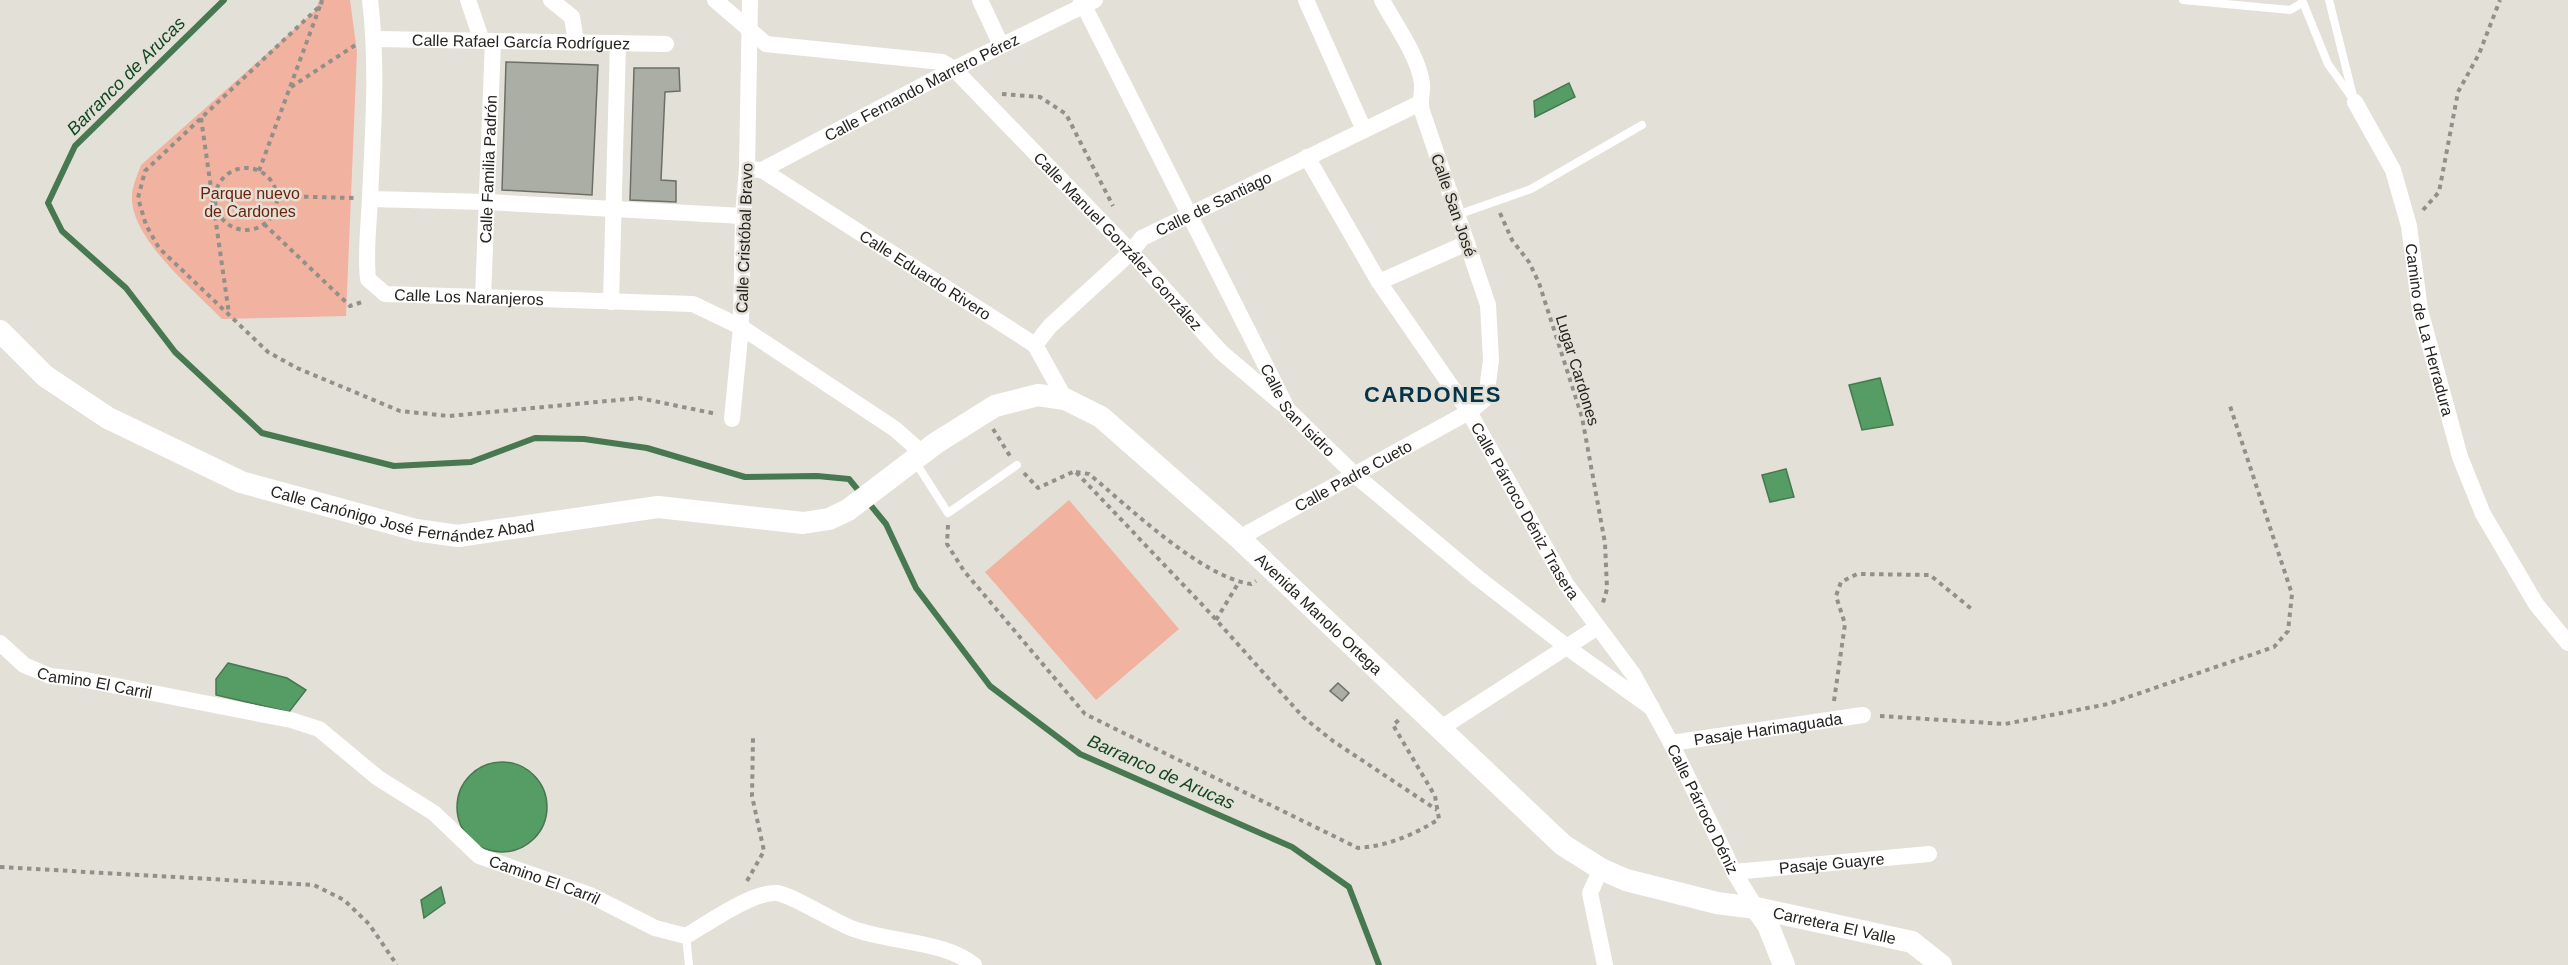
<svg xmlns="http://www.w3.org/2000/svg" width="2568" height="965" viewBox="0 0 2568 965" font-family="Arial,sans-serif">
	<rect width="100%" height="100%" fill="#e3e1d7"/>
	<g fill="#f1b2a0">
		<path d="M319,0H350L357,52L346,316L222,319C194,290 130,238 132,196C132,186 138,174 141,165L316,10Z"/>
		<polygon points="1069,500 1179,629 1096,700 985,572"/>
	</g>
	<g fill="#569d65" stroke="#477850" stroke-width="1.5">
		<polygon points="1569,83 1575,97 1535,117 1534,101"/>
		<polygon points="1880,378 1893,425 1862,430 1849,385"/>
		<polygon points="1786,469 1794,497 1770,502 1762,475"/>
		<polygon points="228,663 287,678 306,690 289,712 216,695 216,679"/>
		<circle cx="502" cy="807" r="45"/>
		<polygon points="441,887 445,903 424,918 421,900"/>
	</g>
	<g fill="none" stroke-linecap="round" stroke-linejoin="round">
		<polyline stroke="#477850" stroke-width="6" points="224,0 75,146 48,203 62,231 126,288 175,352 262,433 394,466 471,462 535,438 584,439 647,448 745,477 817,476 849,479 886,524 916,588 990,686 1080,754 1292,847 1349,887 1379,965"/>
	</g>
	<g fill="#abaea5" stroke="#6c6f66" stroke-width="1.5">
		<polygon points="506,62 598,65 592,195 502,190"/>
		<polygon points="634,68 679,68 680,91 665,92 661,180 676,181 676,202 630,200"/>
		<polygon points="1338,683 1349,693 1342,701 1330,691"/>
	</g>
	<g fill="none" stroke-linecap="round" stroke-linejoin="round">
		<g stroke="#929089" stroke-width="4" stroke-dasharray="4.5 4.5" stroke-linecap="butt">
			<polyline points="322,0 321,5 145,171 138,198 146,225 159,248 268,352 297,368 400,411 449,416 639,398 717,414"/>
			<polyline points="291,87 357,44"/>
			<polyline points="1002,94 1040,97 1066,114 1113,206"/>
			<polyline points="201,118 229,314"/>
			<circle cx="246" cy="199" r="31"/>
			<polyline points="259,171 320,6"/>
			<polyline points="277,196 354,198"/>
			<polyline points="2423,210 2439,192 2458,92 2479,54 2500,0"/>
			<polyline points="1500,213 1512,240 1529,262 1539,283 1582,417 1605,543 1607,589 1602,606"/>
			<polyline points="264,224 350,306 365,301"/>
			<polyline points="993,429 1010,456"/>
			<path d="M1076,472L1089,474C1129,507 1201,577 1251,584L1256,581"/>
			<polyline points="1024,473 1038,488 1075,471 1210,613 1303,717 1333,741 1437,810"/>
			<path d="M948,525L947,544L964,571L1085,714L1358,848C1387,846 1414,835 1439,819L1435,796L1393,725L1400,719"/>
			<polyline points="1216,620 1239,582"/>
			<polyline points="1834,701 1845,624 1836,596 1841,582 1857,574 1930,575 1974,611"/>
			<polyline points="1880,716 2005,724 2108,704 2274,647 2288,631 2292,594 2230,406"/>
			<polyline points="0,867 314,885 344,900 369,924 397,965"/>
			<polyline points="747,881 764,851 752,796 753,737"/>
		</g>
		<g stroke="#fff" stroke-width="8">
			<polyline points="2183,0 2290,10 2302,3"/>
			<polyline points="2302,0 2328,64 2355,102"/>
			<polyline points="2329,0 2353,96"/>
			<polyline points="1457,215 1531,189 1642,125"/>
			<polyline points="914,460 948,513 1017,465"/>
			<polyline points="686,936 689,965"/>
		</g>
		<g stroke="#fff" stroke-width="16">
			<path id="s1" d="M370,0C378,65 373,132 370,197C369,225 365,251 368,279L385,294L693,304L741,327L732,419"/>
			<polyline points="468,0 482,41"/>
			<polyline points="551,0 572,17 576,42"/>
			<path id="s2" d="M715,0L766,44L942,62L954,69L1131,252L1221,352L1281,403"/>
			<polyline points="750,0 747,169 743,216 741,327 895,429 922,453"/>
			<polyline points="980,0 1001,45"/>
			<path id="s3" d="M1081,0L1288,410L1355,475L1478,578L1575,653L1652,708"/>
			<polyline points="1306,0 1364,130"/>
			<path id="s4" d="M375,39L666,44"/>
			<path id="s5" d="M2355,102L2393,170L2409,226L2420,310L2460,457L2483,514L2536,604L2568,643"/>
			<path id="s6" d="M1307,157L1379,282L1469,412L1566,584L1633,674L1671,743L1734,872L1756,908"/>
			<path id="s7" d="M747,169L762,170L954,69L1095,0"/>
			<path id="s8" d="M762,170L1035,345L1065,399"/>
			<polyline points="370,199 487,202 743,216"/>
			<polyline points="1379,282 1467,243"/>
			<path id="s9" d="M483,298L493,41"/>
			<polyline points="611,302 618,43"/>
			<path id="s10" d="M1035,345L1050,326L1131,252L1142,238L1420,103"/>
			<path id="s11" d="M1239,538L1469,412L1486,398L1491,360L1488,305L1422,111C1419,101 1423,93 1422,83C1418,55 1395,25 1382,0"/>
			<path id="s12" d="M0,643L24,665L50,676L86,680L291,720L319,729L378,778L434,813L479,856L590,895L655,928L686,936C707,924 753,891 777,893C790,894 835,922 851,928C889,943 943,940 974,965"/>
			<polyline points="1441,728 1596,628"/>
			<path id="s13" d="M1671,743L1863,715"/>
			<polyline points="1601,869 1590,893 1605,965"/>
			<path id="s14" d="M1734,872L1929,854"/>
		</g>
		<g stroke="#fff" stroke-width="22">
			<path id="s15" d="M0,331L45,376L108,418L241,482L416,530L458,536L658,507L803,523L829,519L848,510L936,443L995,406L1038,395L1065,399L1101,417L1239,538L1563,845L1601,869L1626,880L1717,903L1756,908L1912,942L1941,965"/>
			<polyline points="1756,908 1768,925 1784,965"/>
		</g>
	</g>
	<g text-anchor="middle" stroke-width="5" stroke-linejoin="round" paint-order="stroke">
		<g font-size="16" fill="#24231f" stroke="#e3e1d7">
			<text dy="6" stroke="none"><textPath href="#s4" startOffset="146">Calle Rafael García Rodríguez</textPath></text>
			<text dy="6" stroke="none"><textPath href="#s7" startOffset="195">Calle Fernando Marrero Pérez</textPath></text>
			<text dy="6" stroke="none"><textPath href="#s9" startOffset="129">Calle Familia Padrón</textPath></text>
			<text dy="6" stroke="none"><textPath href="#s10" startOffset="231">Calle de Santiago</textPath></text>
			<text transform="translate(1454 205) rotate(71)" y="6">Calle San José</text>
			<text transform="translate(744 238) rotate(-88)" y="6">Calle Cristóbal Bravo</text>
			<text dy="6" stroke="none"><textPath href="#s2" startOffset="496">Calle Manuel González González</textPath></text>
			<text dy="6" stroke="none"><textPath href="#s8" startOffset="194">Calle Eduardo Rivero</textPath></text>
			<text dy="6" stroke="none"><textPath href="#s1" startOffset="386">Calle Los Naranjeros</textPath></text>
			<text dy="6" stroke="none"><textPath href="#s5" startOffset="242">Camino de La Herradura</textPath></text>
			<text transform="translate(1578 370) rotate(73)" y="6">Lugar Cardones</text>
			<text dy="6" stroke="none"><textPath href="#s3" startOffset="465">Calle San Isidro</textPath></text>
			<text dy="6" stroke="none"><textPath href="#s11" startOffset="130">Calle Padre Cueto</textPath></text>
			<text dy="6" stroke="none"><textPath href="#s15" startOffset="453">Calle Canónigo José Fernández Abad</textPath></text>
			<text dy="6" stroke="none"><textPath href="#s6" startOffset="416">Calle Párroco Déniz Trasera</textPath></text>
			<text dy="6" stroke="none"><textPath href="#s15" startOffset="1492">Avenida Manolo Ortega</textPath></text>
			<text dy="6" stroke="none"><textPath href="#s12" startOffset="106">Camino El Carril</textPath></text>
			<text dy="6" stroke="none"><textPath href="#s13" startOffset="98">Pasaje Harimaguada</textPath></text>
			<text dy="6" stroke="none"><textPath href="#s6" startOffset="764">Calle Párroco Déniz</textPath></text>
			<text dy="6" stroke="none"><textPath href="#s14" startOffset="98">Pasaje Guayre</textPath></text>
			<text dy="6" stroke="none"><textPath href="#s12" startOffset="610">Camino El Carril</textPath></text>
			<text dy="6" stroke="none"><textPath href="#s15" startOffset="2114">Carretera El Valle</textPath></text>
		</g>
		<g font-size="16" fill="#6d210a" stroke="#e3e1d7">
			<text x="250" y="199">Parque nuevo<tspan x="250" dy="18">de Cardones</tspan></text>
		</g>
		<g font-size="18" font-style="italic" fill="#114621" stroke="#e3e1d7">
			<text transform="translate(126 76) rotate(-45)" y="6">Barranco de Arucas</text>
			<text transform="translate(1161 772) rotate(24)" y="6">Barranco de Arucas</text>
		</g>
		<g font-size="22" font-weight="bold" letter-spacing="1.5" fill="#053348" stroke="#e3e1d7">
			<text x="1433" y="402">CARDONES</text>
		</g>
	</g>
</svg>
